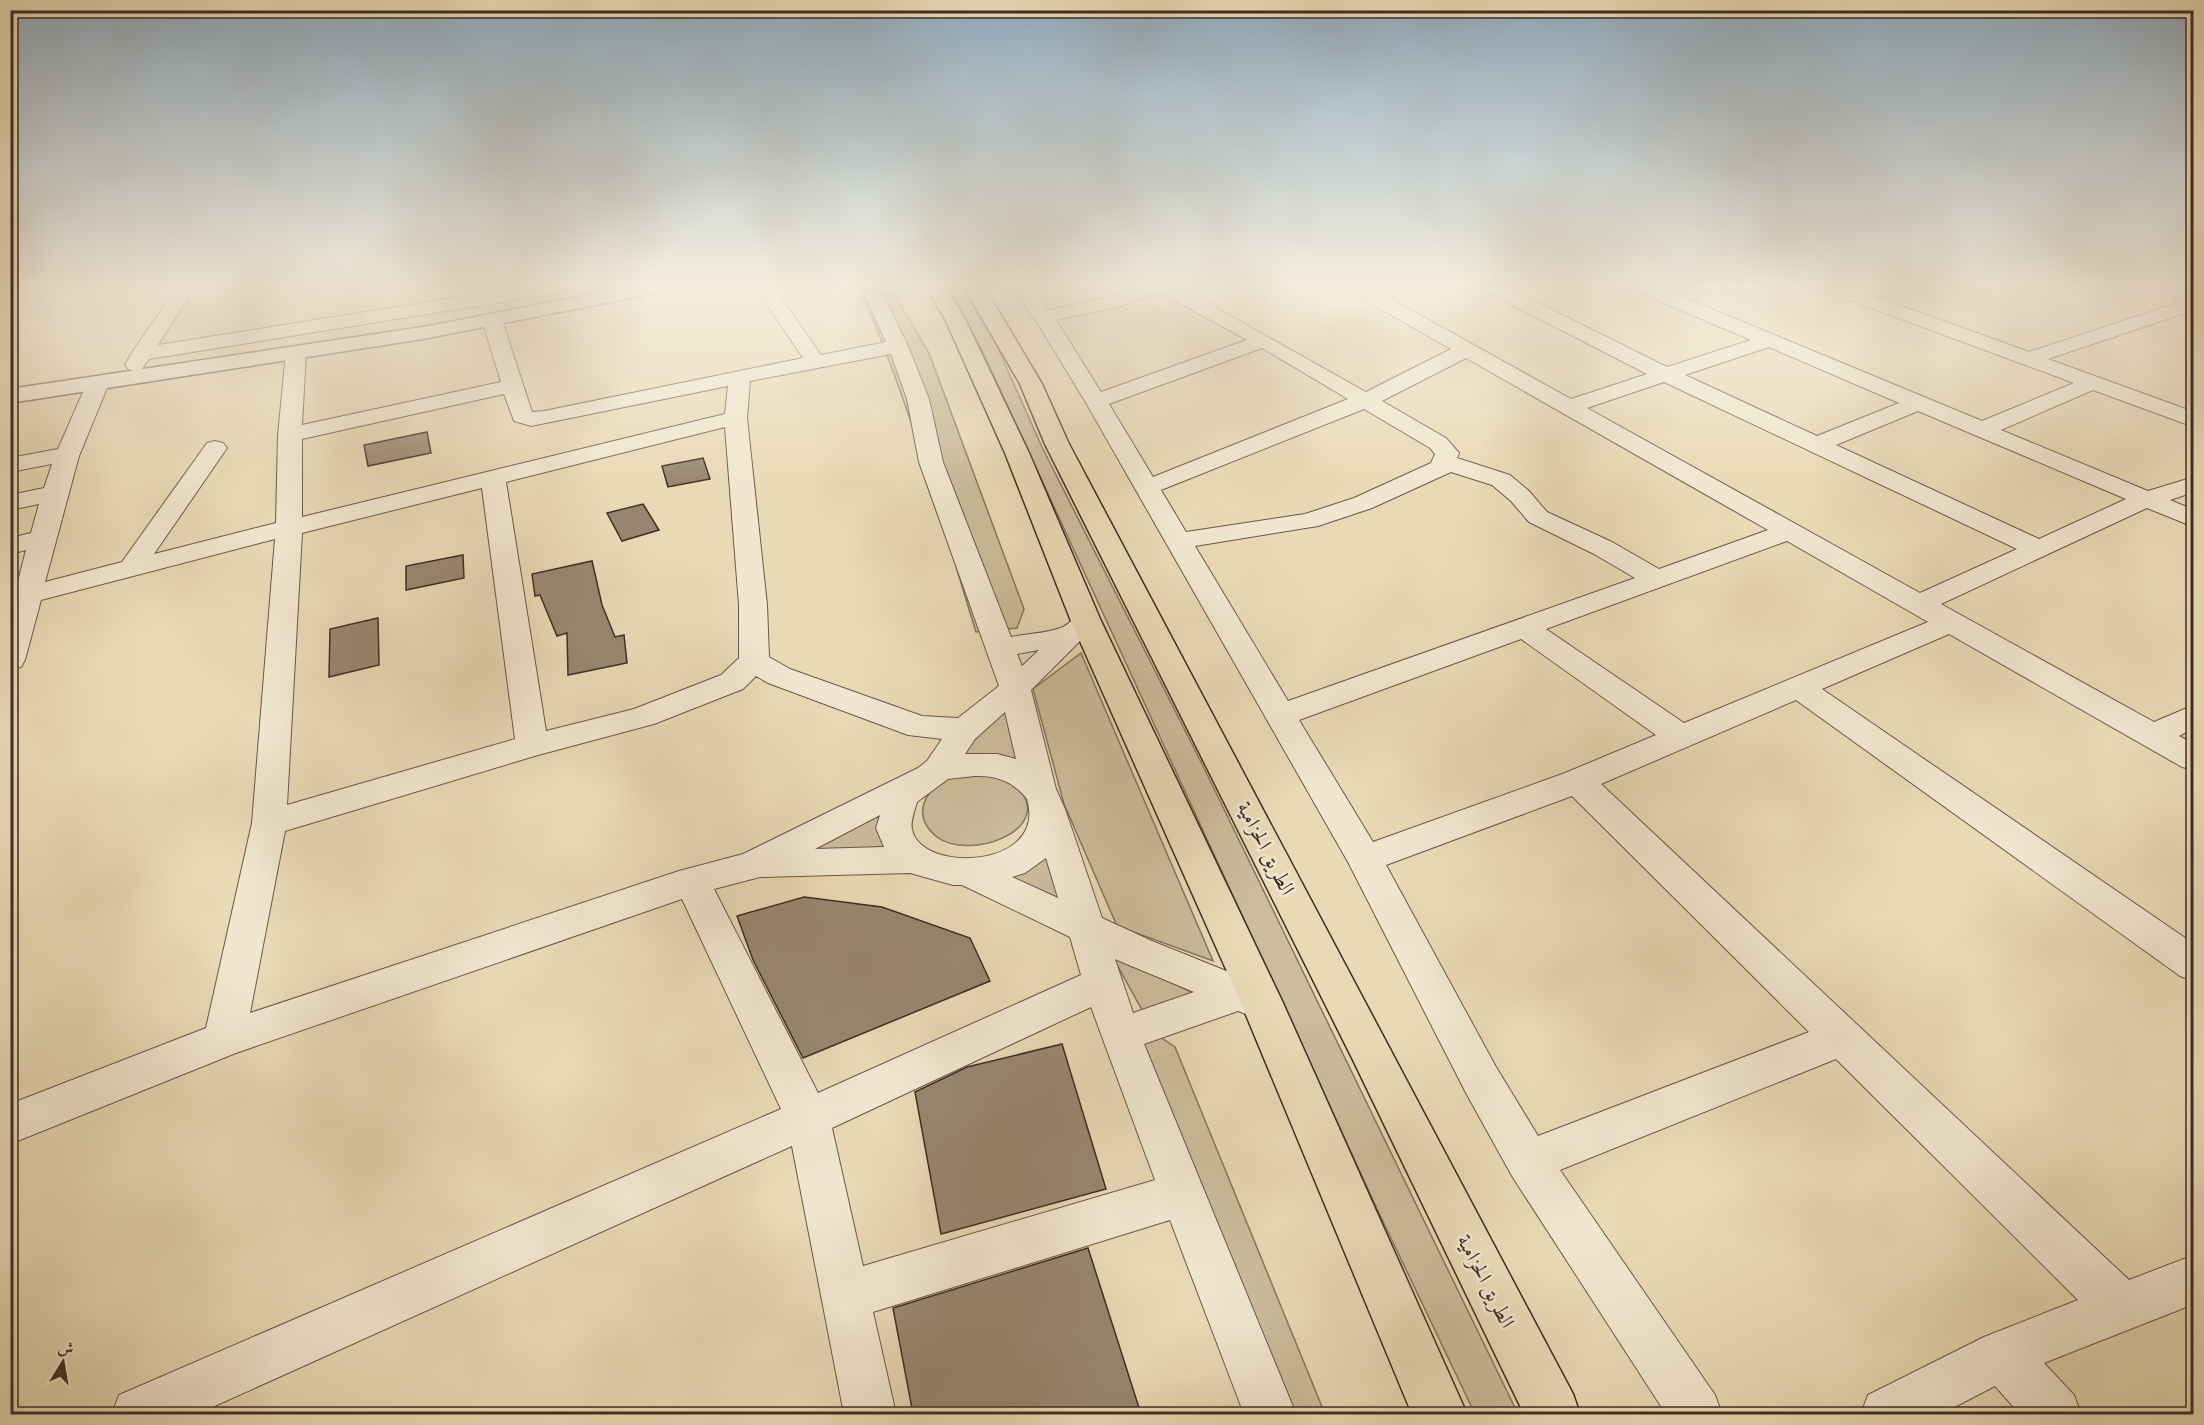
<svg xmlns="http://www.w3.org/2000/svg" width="2204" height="1425" viewBox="0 0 2204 1425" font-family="'IM FELL French Canon',Amiri,serif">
	<rect width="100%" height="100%" fill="#e9dab6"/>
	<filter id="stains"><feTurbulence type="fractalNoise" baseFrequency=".00333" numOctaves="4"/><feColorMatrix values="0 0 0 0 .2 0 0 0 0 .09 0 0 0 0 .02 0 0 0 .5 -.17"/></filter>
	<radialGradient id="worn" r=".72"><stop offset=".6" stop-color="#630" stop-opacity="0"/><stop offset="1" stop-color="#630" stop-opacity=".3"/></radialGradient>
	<g fill="#ccbd9d" stroke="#857561" stroke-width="1.5">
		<path d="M858,285H889L929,353L1024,609L1017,628L976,632C940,516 908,396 858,285Z"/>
		<polygon points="944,285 961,285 996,344 1042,447 1202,764 1518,1414 1475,1414 1379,1213 980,346"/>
		<polygon points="1081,653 1213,961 1117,926 1064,804 1033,689"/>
		<polygon points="1005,707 1018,767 955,765 976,738"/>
		<path d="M988,773C997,777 1014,782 1020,790C1053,831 969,861 937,837C913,818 921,793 947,779C958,774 975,774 988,773Z"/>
		<polygon points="894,804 899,844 790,861"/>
		<polygon points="1050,848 1077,933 990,881"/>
		<polygon points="1111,954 1202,997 1146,1017"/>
		<polygon points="1141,1024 1175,1047 1325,1414 1246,1414 1113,1032"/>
	</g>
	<g fill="#978770" stroke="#3e2d25" stroke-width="1.5">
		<polygon points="427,432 431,453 368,466 364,445"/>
		<polygon points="703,458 710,479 668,487 662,466"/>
		<polygon points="643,504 659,530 622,541 607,513"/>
		<polygon points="463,555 464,578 406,590 406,566"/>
		<polygon points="592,561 602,605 615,637 624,635 627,663 568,675 567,633 557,636 540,595 535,596 532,574"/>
		<polygon points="378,618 379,665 329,677 330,629"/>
		<polygon points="804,897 882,907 970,938 990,981 803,1058 753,960 737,916"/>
		<polygon points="1062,1044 1106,1189 941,1234 915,1092 967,1067"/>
		<polygon points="1088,1248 1141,1414 913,1414 893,1308"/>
	</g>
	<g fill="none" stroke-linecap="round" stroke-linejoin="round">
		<defs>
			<g id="minor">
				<polygon points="179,285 197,285 158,345 535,285 579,285 577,289 570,291 149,359 142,369 135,371 128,369 125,365 131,354"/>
				<path d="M754,285H772L821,355L886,342L860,285H878L908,346L929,399L943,462L1011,637C1024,634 1051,633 1063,627C1078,619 1074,609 1096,615L1100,621L1031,690L1056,789L1065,809L1102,918L1152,941L1276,991L1282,1003L1276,1015L1262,1020L1238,1011L1144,1044L1296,1414H1244L1170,1220L873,1312L896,1414H844L792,1146L197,1414H112L119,1395L781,1109L682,899L236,1053L10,1144V1104L206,1028L252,823L275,539L41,600L25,660L21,667L10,669V590L16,589L26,550L10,554V538L31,533L39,504L10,510V495L44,488L52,464L10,472V458L58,449L87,383L90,378L98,377L106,378L109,383L79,456L45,582L122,562L207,443L215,441L223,443L227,448L154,554L276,523L278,435L286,353L289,349L296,347L303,349L306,353L302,425L501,382L482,320L485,316H499L502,320L532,412L544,411L803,358ZM891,354L907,399L919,462L999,686L958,718L922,716L790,669L769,657L767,605L747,418L750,381ZM728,386L725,414L302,517V439L504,394L514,421L531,426ZM725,427L739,605V658L721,675L634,709L546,731L506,482ZM482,488L515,739L287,805L302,533ZM1039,650L1022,666L1017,654ZM756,676L768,683L908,735L942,739L927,761L918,768L743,854L679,871L250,1013L285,831L538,755L654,724L743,689ZM1005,712L1016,759L997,754H965L975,739ZM974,776C996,775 1013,781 1027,799C1048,869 920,874 912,829C910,822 915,810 917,802L948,779ZM880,815L876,828L884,847L815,849ZM1046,858L1058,898L1012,877L1025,873ZM910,873L953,885H962L1070,937L1081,975L818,1093L714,889L760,877ZM1115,959L1124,963L1194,992L1133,1013ZM1091,1007L1155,1180L863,1266L832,1128Z"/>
				<path d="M1010,285H1029L1049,310L1106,298L1143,285H1175L1366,392L1451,349L1359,297L1357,293C1365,281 1387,285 1400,285L1398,289L1382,294L1571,399L1647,374L1481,289L1479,285H1502L1667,367L1751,340L1631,289L1629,285H1654L1982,421L2074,383L1820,289L1818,285H1844L2029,352L2183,301L2146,289L2144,285H2172L2194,292V310L2048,359L2194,412V427L2093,390L2001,430L2148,491L2194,477V492L2170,500L2194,510V527L2147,508L1941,604L2154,722L2194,705V728L2179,736L2194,744V770L2182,767L1949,634L1822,689L2194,944V981L2180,976L1796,700L1601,784L2129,1280L2194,1255V1304L2044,1363L2074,1395L2081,1414H2020L1995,1386L1941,1414H1861L1868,1395L1984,1337L2078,1300L1836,1059L1560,1170L1715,1395L1722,1414H1666L1512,1176L1466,1093L1348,862L1085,401L1035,319ZM1159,292L1247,340L1101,392L1056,320L1118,307ZM1769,347L1899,403L1817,436L1685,375ZM1262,348L1348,399L1153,477L1109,404ZM1466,358L1768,530L1659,569L1612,542L1547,512L1529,491L1510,475L1457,458L1459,453L1446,438L1382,401ZM1664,382L2017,549L1920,593L1587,408ZM1364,409L1430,448L1435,454L1431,463L1354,498L1305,514L1186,532L1161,490ZM1918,411L2126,499L2039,539L1836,445ZM1451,472L1492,485L1511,501L1529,522L1594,554L1635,578L1288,701L1195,546L1318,526L1372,508ZM1787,541L1928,622L1684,723L1546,629ZM1521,639L1656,735L1565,773L1373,842L1299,720ZM1572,796L1809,1032L1538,1136L1496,1067L1386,865Z"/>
			</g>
			<polygon id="tertiary" points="641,285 679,285 676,289 423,339 10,403 10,389 423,327"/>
			<g id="trunk">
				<polygon points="925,285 945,285 965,319 1029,453 1101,621 1283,1003 1467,1414 1412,1414 1241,1003 1071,621 1005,453 945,319"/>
				<polygon points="963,285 983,285 1042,384 1069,444 1573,1394 1580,1414 1524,1414 1353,1060 1045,444 1020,384"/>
			</g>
		</defs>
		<use href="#minor" stroke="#695849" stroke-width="2"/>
		<use href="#tertiary" stroke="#695849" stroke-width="3"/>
		<use href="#trunk" stroke="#3e2d25" stroke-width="3"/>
		<use href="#minor" fill="#f1e7d0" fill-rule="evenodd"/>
		<use href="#tertiary" fill="#f1e7d0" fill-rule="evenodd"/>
		<use href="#trunk" fill="#e9dab6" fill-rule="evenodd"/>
	</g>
	<linearGradient id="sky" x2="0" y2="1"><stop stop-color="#91acc0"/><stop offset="0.59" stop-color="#f5eede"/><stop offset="1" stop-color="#f5eede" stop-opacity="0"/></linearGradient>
	<rect width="2204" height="484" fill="url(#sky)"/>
	<g text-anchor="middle" stroke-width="5" stroke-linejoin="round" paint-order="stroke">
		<g font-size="21" fill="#3e2d25" stroke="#f1e7d0">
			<text transform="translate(1266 848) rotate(63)" y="7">الطريق الحزامية</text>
			<text transform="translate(1486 1281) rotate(63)" y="7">الطريق الحزامية</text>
		</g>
	</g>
	<rect width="2204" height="1425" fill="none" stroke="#e9dab6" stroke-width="36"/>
	<rect x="12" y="12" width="2180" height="1401" fill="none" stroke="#3e2d25" stroke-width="3"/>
	<rect x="18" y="18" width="2168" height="1389" fill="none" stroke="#3e2d25" stroke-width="1.5"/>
	<g transform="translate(63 1362) rotate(11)" stroke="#f1e7d0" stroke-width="4.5" paint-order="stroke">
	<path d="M0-4.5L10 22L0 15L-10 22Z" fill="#3e2d25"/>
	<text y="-9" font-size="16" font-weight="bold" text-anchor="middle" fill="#3e2d25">ش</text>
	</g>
	<rect width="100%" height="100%" filter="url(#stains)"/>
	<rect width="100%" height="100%" fill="url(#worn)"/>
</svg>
